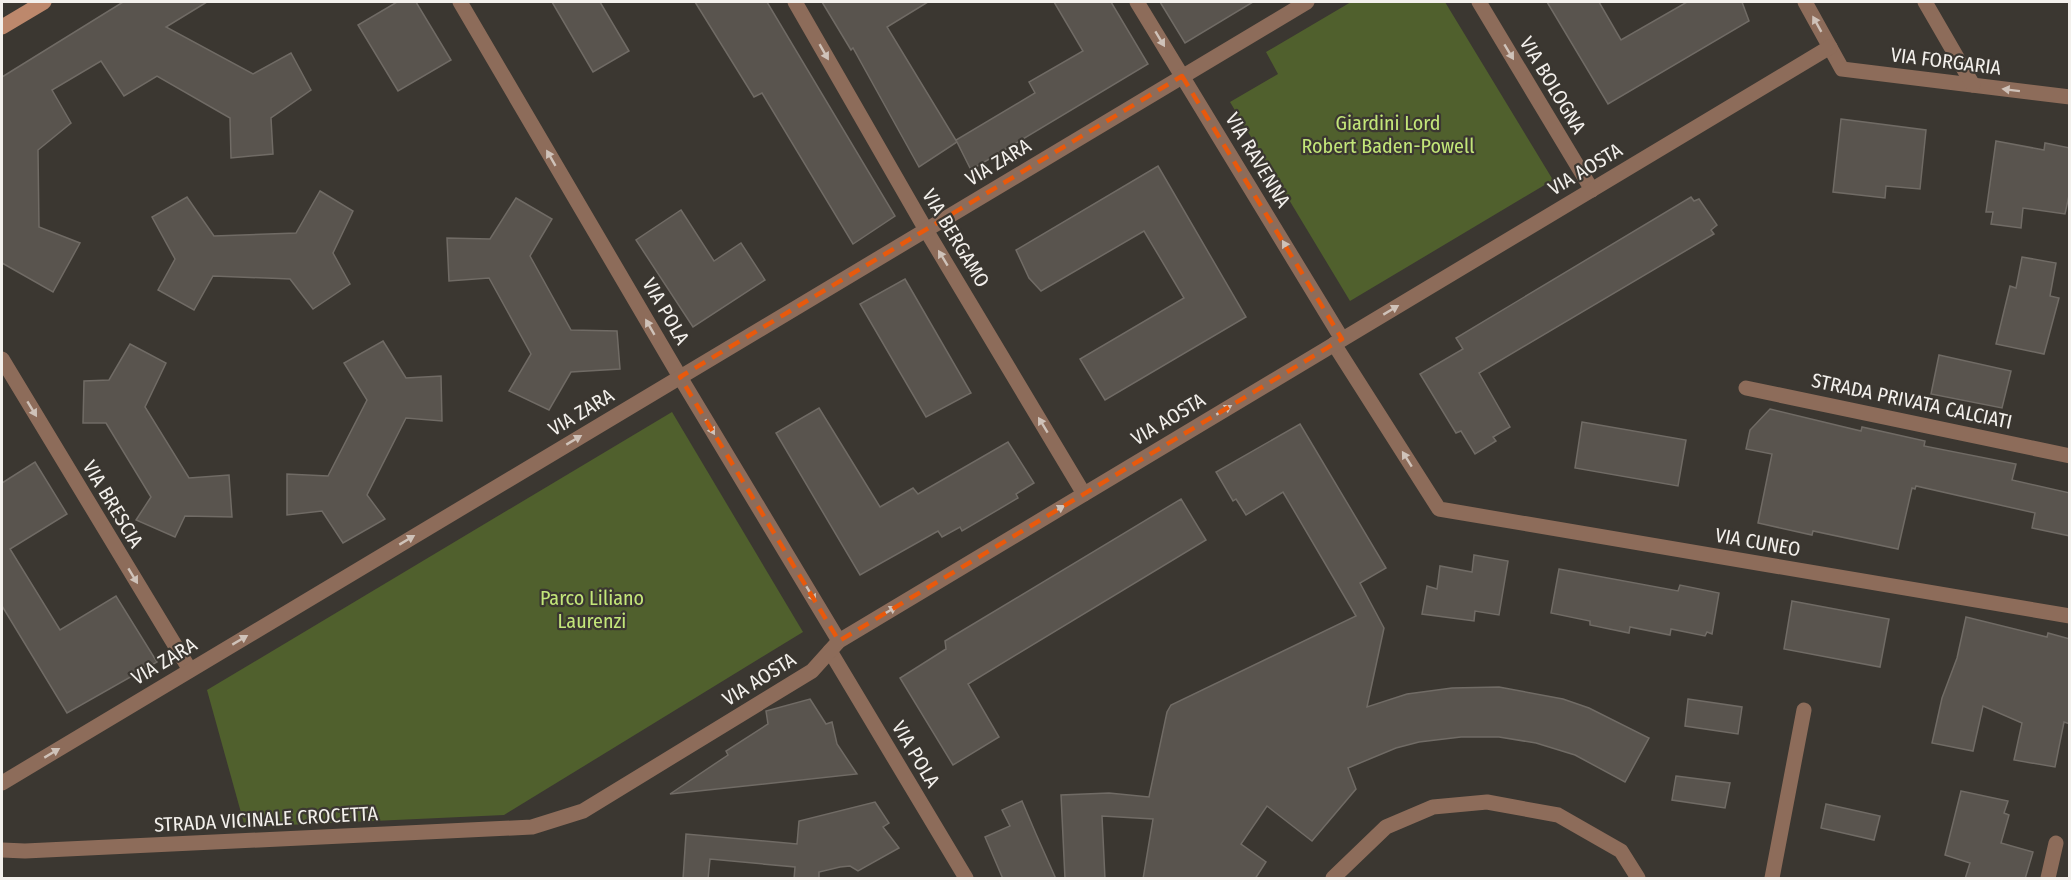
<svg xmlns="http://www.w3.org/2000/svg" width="2071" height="880" viewBox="0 0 2071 880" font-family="'Fira Sans Condensed',sans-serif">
	<rect width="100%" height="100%" fill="#3b3731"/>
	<g fill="#50602d">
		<polygon points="1351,2 1445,2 1553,180 1350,301 1230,102 1278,74 1266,52"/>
		<polygon points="672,412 803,632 504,815 245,827 207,690"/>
	</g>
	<g fill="#59544e" stroke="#706b65" stroke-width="1.5">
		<polygon points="123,2 207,2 166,27 253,74 291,53 311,90 271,118 273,154 231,158 230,118 157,76 124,96 101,61 52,90 71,123 38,150 39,227 80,243 53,292 2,263 2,77"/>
		<polygon points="397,2 416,2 451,60 398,91 358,25"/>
		<polygon points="552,2 600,2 629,51 593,72"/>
		<polygon points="695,2 767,2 895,216 853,244 762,93 754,97"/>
		<polygon points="822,2 928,2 887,27 957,142 919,167 853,48 851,50"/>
		<polygon points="1054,2 1111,2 1148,64 971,170 956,140 1035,93 1029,82 1083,51"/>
		<polygon points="1160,2 1253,2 1185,43"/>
		<polygon points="1547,2 1599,2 1621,40 1687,2 1742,2 1749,21 1608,104"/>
		<polygon points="1841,119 1926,130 1920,189 1886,186 1885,198 1833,192"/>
		<polygon points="1996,141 2044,150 2045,143 2070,148 2070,191 2065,214 2023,208 2021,228 1991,224 1993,212 1986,212"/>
		<polygon points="1158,166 1246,317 1105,400 1080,359 1184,298 1144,231 1041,291 1029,278 1016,250"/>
		<polygon points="320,191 353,211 333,253 350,284 313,309 290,279 213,276 194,310 158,290 175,259 152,217 187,197 214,236 296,233"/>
		<polygon points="1691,197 1694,201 1699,199 1717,225 1711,230 1714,234 1479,373 1510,427 1493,437 1496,441 1475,454 1461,431 1456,433 1420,374 1463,349 1456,338"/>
		<polygon points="516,198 552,219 530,256 571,330 617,331 620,369 571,372 549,410 509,391 531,354 489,278 449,281 447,238 490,239"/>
		<polygon points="681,210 714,261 741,243 765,280 693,327 636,240"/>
		<polygon points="2022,257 2056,263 2050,296 2059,298 2044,354 1996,344 2010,286 2016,288"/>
		<polygon points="905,279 971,393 926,417 860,304"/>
		<polygon points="383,341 406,378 441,376 442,421 406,418 367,495 385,519 343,543 322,511 287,515 287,474 328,476 367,400 344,363"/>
		<polygon points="130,344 166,363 145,407 189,478 229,475 232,517 185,516 175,537 136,520 151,497 106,423 83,423 84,381 109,380"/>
		<polygon points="1939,355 2011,371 2002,408 1931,394"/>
		<polygon points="819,408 880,507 913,488 918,494 1008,442 1034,483 1016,494 1018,498 962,531 960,527 942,537 938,531 860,575 776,433"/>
		<polygon points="1770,409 1861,431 1862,427 1925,441 1924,446 2016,464 2012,480 2070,493 2070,536 2032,528 2035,513 1916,486 1915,489 1912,488 1898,549 1813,531 1812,535 1758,523 1772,454 1746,449 1750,430"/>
		<polygon points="1582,422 1686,440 1678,486 1575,468"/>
		<polygon points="1300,424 1386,568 1360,583 1384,628 1367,707 1407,694 1452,688 1499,687 1563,699 1589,708 1649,738 1625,782 1575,755 1536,743 1499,737 1461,737 1419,742 1396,748 1348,768 1356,789 1312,841 1267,806 1241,844 1266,862 1255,879 1143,879 1153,819 1102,816 1105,879 1065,879 1061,795 1109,793 1149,797 1167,712 1171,705 1356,616 1283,492 1246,515 1236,499 1233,501 1216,472"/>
		<polygon points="35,462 67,514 10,549 60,630 116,596 157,662 67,713 2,606 2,483"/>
		<polygon points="1181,499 1206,540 968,684 999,737 953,765 900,678 946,649 945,641"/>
		<polygon points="1474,555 1508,561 1499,615 1475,611 1474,621 1422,614 1427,586 1437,589 1440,566 1472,572"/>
		<polygon points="1559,569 1678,591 1680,585 1719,593 1712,634 1707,632 1705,636 1671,629 1670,635 1630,627 1629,633 1590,625 1590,621 1551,613"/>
		<polygon points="1792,601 1889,619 1880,667 1784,649"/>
		<polygon points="1966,617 2047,637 2048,633 2070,639 2070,724 2064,722 2055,767 2014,760 2022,723 1983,706 1973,751 1932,743 1942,698 1957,658"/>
		<polygon points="810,699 826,724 832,722 837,744 857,774 670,794 728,755 726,751 768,724 766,711"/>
		<polygon points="1688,699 1742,707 1738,734 1685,726"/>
		<polygon points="1676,776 1730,783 1725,808 1672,800"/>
		<polygon points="1961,791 2008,801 2004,813 2009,815 2001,843 2033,852 2025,879 1965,879 1970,863 1945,855"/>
		<polygon points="1022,801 1036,834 1056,879 1003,879 985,837 1010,826 1002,810"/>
		<polygon points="875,802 889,823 883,827 899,848 858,871 850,866 840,867 819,872 819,879 794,879 795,867 710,859 708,879 683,879 686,834 797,844 799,821"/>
		<polygon points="1826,804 1880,816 1874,840 1821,828"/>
	</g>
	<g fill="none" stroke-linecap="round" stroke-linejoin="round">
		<g stroke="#8d6c5a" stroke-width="15">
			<polyline points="460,2 680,377 839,641"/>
			<polyline points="795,2 926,230 1084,494"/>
			<polyline points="1137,2 1342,339"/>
			<polyline points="1479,2 1592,190"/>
			<polyline points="1805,2 1842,69 2070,97"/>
			<polyline points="1925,2 1973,85"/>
			<polyline points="1334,344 1439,509 2070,616"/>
			<polyline points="2,359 190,670"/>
			<polyline points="1746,388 2070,456"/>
			<polyline points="830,651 966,878"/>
			<polyline points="2,783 1307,2"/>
			<polyline points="2,850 25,851 532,827 583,811 812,671 839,641 1830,47"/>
			<polyline points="1333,878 1386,827 1433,807 1487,802 1558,815 1621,851 1638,878"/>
			<polyline points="1772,878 1804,710"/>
			<polyline points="2048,878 2056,843"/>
		</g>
		<polyline stroke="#bd886c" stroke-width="15" points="2,27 44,2"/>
	</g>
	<defs><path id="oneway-solid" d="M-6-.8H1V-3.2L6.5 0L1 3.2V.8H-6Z" transform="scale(1.5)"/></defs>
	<g fill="#cfc2b9">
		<use href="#oneway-solid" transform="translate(1817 24) rotate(-119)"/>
		<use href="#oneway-solid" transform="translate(1160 39) rotate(59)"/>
		<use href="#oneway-solid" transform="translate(824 52) rotate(60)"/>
		<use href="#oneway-solid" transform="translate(1509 52) rotate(59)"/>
		<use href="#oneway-solid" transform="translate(2011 90) rotate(-173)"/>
		<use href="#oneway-solid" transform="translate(551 158) rotate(-120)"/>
		<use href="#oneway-solid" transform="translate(1287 248) rotate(-121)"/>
		<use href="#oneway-solid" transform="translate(943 258) rotate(-121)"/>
		<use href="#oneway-solid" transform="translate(1391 310) rotate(-31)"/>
		<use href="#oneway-solid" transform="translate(650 327) rotate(-120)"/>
		<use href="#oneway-solid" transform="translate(32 409) rotate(59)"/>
		<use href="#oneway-solid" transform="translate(1224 410) rotate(-31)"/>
		<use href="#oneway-solid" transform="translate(1043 425) rotate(-121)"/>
		<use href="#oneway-solid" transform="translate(710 427) rotate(59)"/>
		<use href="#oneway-solid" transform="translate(574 440) rotate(-31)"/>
		<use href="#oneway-solid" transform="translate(1407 459) rotate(-122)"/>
		<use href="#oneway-solid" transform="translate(1057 510) rotate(-31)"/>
		<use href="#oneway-solid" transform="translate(407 540) rotate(-31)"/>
		<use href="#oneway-solid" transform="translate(133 576) rotate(59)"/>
		<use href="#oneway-solid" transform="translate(811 594) rotate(59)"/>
		<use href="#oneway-solid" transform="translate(889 611) rotate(-31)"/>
		<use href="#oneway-solid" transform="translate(240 640) rotate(-31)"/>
		<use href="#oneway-solid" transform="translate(52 753) rotate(-31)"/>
	</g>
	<path fill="none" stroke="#e8590c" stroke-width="4.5" stroke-dasharray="12 8" stroke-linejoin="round" d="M1182,76L1342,339L839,641L680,377Z"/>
	<g text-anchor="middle" stroke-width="4.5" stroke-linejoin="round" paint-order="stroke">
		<g font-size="20" fill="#f3f0ec" stroke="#3b3731">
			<text transform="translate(1946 61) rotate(7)" y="7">VIA FORGARIA</text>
			<text transform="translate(1553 85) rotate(59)" y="7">VIA BOLOGNA</text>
			<text transform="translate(1258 160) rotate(59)" y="7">VIA RAVENNA</text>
			<text transform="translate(998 162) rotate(-31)" y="7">VIA ZARA</text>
			<text transform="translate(1585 169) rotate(-31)" y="7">VIA AOSTA</text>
			<text transform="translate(956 238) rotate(59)" y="7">VIA BERGAMO</text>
			<text transform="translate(666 311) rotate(60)" y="7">VIA POLA</text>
			<text transform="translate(1912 401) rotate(12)" y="7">STRADA PRIVATA CALCIATI</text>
			<text transform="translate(581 412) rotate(-31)" y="7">VIA ZARA</text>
			<text transform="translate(1168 419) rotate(-31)" y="7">VIA AOSTA</text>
			<text transform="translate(113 504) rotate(59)" y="7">VIA BRESCIA</text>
			<text transform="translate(1758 542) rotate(10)" y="7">VIA CUNEO</text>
			<text transform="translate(164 661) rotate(-31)" y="7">VIA ZARA</text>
			<text transform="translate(759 679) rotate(-32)" y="7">VIA AOSTA</text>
			<text transform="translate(916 754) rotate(59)" y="7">VIA POLA</text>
			<text transform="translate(266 819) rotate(-3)" y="7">STRADA VICINALE CROCETTA</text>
		</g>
		<g font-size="20" fill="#c3e679" stroke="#3b3731">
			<text x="1388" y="130">Giardini Lord<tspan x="1388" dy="23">Robert Baden-Powell</tspan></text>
			<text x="592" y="605">Parco Liliano<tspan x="592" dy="23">Laurenzi</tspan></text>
		</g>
	</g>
	<rect width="2071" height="880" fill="none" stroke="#f3f0ec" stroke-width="6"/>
</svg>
